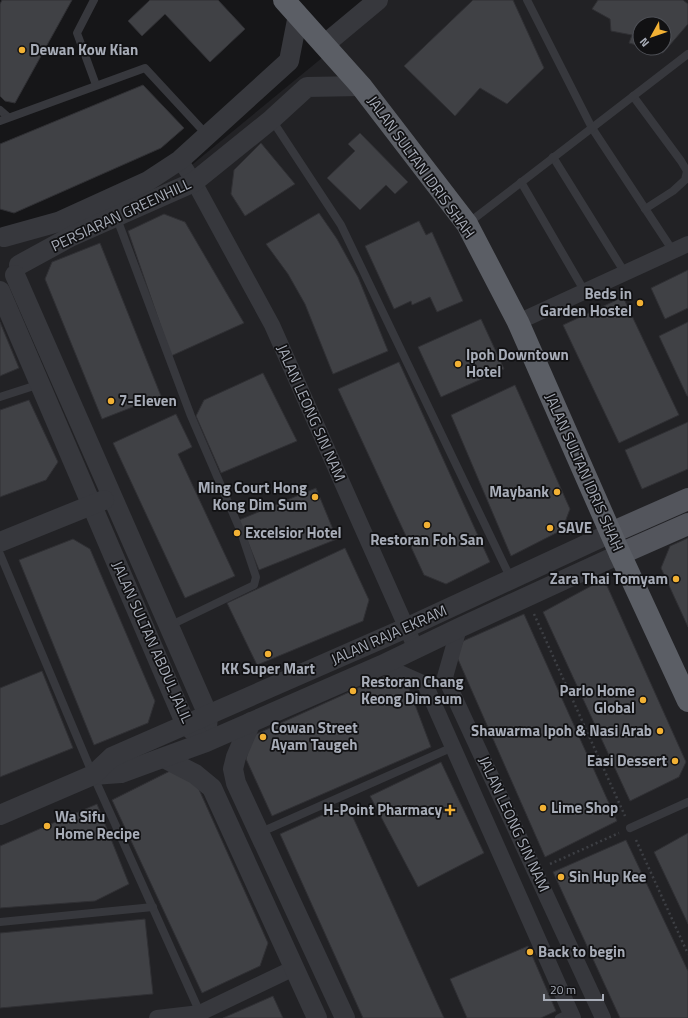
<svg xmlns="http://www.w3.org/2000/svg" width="688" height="1018" viewBox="0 0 688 1018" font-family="'Titillium Web',sans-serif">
	<rect width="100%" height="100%" fill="#161618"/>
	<path fill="#222225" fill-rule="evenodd" d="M380,0H688V1018H0V233L188,168L356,30ZM640,24H664V48H640Z"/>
	<g fill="#404145" stroke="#303034">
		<polygon points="2,0 72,0 15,103 5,101 0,96 0,4"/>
		<polygon points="150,0 218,0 245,29 210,62 165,14 142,36 128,21"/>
		<polygon points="473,0 513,0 544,68 507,104 480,88 455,116 404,66"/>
		<polygon points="598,0 683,0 688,4 688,24 663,53 645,48 664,48 664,24 640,24 640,46 629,43 632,35 611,31 610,19 592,9"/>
		<polygon points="143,85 184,128 161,148 14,213 0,209 0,144"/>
		<polygon points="360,133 408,182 395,194 386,185 360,210 327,178 355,151 348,144"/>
		<polygon points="261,143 295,184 245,216 231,194 234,170"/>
		<polygon points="319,213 337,239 358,277 388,351 333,374 305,304 288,274 266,244"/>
		<polygon points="164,214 185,222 244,323 171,356 128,231"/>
		<polygon points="419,221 426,235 432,232 463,301 437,312 430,297 412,305 411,301 394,309 365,246"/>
		<polygon points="100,243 161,396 102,419 45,279 52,262"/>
		<polygon points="688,270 688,308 665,319 651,288"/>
		<polygon points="623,297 679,415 619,443 563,325"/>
		<polygon points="481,319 504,369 441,397 418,347"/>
		<polygon points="0,322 19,368 0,376"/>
		<polygon points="688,322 688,396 687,396 659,336"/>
		<polygon points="399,362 490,562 446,584 424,575 338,389"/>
		<polygon points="263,373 297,441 221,473 196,416 204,400"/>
		<polygon points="515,385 570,509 562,530 511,556 451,415"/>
		<polygon points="29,400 58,462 46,480 0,497 0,410"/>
		<polygon points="176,414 192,447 178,454 235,576 185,598 113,443"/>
		<polygon points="688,422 688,469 642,489 625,450"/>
		<polygon points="316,488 337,539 259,570 239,520"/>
		<polygon points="688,538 688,627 661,568 670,546"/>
		<polygon points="73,539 90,549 155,701 148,723 94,745 19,560"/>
		<polygon points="345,548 369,600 363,621 257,665 227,603"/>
		<polygon points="604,579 686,762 679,777 630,801 543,612"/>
		<polygon points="524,614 617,821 545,857 457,657 463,641"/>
		<polygon points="42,671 73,748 0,777 0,688"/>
		<polygon points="387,675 408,686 431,747 272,816 246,759 252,736"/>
		<polygon points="441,762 484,853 418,887 370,796"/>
		<polygon points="170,771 197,785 268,943 260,966 202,993 112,800"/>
		<polygon points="97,804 129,884 95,901 0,908 0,846"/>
		<polygon points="347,804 444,1018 363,1018 280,834"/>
		<polygon points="688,833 688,924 654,852"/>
		<polygon points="626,840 688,971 688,1018 620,1018 553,872"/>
		<polygon points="145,919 153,994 0,1008 0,933"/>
		<polygon points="528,946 556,1011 541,1018 467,1018 450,979"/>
		<polygon points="273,996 283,1018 223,1018"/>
	</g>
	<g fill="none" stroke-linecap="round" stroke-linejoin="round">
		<g stroke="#3d3f44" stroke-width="2.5" stroke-dasharray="2 3" stroke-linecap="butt">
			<polyline points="534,614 625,816"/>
			<polyline points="636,840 688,954"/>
			<polyline points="550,864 619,833"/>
		</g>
		<g stroke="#37383d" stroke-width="8">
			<polyline points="94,0 77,33 96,85"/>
			<polyline points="527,0 592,128 673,251"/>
			<polyline points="633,96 681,161 687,171 685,180 673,191 645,209"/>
			<polyline points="0,110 8,117"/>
			<polyline points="272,120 341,225 511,579"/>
			<polyline points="0,121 145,68 207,135"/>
			<polyline points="553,157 625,273"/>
			<polyline points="521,182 585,292"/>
			<polyline points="116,216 191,416 241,532 256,577 254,585 169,626"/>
			<polyline points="467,224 688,54"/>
			<polyline points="0,397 40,384"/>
			<polyline points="0,554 93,775 201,1015"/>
			<polyline points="630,828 688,802"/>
			<polyline points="259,833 453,747"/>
			<polyline points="0,922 153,907"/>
			<polyline points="559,1018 571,1012"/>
		</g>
		<g stroke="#37383d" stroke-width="16">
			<polyline points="180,160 194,182 272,325 416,649"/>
			<polyline points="518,322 688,244"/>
			<polyline points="459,628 445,677 603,1018"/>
			<polyline points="382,665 425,684 573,1018"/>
			<polyline points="157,1018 200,1013 294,968"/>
		</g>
		<g stroke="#37383d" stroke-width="20">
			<polyline points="324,45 378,0"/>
			<polyline points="4,237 58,222 148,181 180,160 289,61 298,15"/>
			<polyline points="19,265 72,236 194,182 272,119 307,87 361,86"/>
			<polyline points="15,275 208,715 207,728"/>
			<polyline points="0,291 186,725 197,734"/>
			<polyline points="0,542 104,500"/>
			<polyline points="251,722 236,757 233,769 236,783 345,1018"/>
			<polyline points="164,758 195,774 212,788 317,1018"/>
			<polyline points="93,775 121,773 206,742 382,665 459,628 620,554"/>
			<polyline points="0,815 93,775 112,757 406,628 611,533"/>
		</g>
		<g stroke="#53555c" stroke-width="22">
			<polyline points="611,533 688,499"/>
			<polyline points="620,554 688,524"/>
		</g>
		<polyline stroke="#5b5e65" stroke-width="22" points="284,0 361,86 467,224 518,322 620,554 688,701"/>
	</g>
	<g fill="#f2b134" stroke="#111113" stroke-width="1.5">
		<circle cx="22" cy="50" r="4"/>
		<circle cx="640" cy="303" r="4"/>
		<circle cx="458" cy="364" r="4"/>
		<circle cx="111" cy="401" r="4"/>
		<circle cx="557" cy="492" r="4"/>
		<circle cx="315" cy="497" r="4"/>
		<circle cx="427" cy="525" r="4"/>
		<circle cx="550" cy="528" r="4"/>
		<circle cx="237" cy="533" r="4"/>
		<circle cx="676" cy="579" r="4"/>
		<circle cx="268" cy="654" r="4"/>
		<circle cx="353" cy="691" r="4"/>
		<circle cx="643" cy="700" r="4"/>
		<circle cx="660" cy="731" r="4"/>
		<circle cx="263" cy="737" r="4"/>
		<circle cx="675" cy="761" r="4"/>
		<circle cx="543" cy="808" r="4"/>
		<path d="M448 804h4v4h4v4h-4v4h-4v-4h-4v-4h4z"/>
		<circle cx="47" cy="826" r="4"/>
		<circle cx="561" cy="877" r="4"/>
		<circle cx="530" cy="952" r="4"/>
	</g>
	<g text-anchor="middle" stroke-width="3.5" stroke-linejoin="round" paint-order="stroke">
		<g font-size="15" font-weight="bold" fill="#a8adb8" stroke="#111113" text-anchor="start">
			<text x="30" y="55">Dewan Kow Kian</text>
			<text x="632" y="299" text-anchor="end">Beds in<tspan x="632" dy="17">Garden Hostel</tspan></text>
			<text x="466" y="360">Ipoh Downtown<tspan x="466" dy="17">Hotel</tspan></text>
			<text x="119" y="406">7-Eleven</text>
			<text x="307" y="493" text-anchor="end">Ming Court Hong<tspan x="307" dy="17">Kong Dim Sum</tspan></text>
			<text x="549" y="497" text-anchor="end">Maybank</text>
			<text x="558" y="533">SAVE</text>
			<text x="245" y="538">Excelsior Hotel</text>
			<text x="427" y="545" text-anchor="middle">Restoran Foh San</text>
			<text x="668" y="584" text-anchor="end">Zara Thai Tomyam</text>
			<text x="268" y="674" text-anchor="middle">KK Super Mart</text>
			<text x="361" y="687">Restoran Chang<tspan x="361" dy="17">Keong Dim sum</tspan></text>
			<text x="635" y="696" text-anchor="end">Parlo Home<tspan x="635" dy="17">Global</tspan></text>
			<text x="271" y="733">Cowan Street<tspan x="271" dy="17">Ayam Taugeh</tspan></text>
			<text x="652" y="736" text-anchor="end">Shawarma Ipoh &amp; Nasi Arab</text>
			<text x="667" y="766" text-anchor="end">Easi Dessert</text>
			<text x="551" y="813">Lime Shop</text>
			<text x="442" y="815" text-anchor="end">H-Point Pharmacy</text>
			<text x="55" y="822">Wa Sifu<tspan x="55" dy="17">Home Recipe</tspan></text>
			<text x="569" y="882">Sin Hup Kee</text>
			<text x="538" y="957">Back to begin</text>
		</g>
		<g font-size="15" fill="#a8adb8" stroke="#111113">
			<text transform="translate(421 167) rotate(54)" y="5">JALAN SULTAN IDRIS SHAH</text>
			<text transform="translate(121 215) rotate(-25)" y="5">PERSIARAN GREENHILL</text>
			<text transform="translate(311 413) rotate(66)" y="5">JALAN LEONG SIN NAM</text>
			<text transform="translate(584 472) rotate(66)" y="5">JALAN SULTAN IDRIS SHAH</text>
			<text transform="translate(389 635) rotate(-24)" y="5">JALAN RAJA EKRAM</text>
			<text transform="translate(152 642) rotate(66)" y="5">JALAN SULTAN ABDUL JALIL</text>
			<text transform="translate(514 824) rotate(65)" y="5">JALAN LEONG SIN NAM</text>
		</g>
	</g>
	<g transform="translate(652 36) rotate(230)"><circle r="19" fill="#111113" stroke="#4d4f55"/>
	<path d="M0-3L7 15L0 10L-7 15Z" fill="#f2b134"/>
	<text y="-6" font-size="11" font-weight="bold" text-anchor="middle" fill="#a8adb8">N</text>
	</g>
	<path d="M544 994v6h59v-6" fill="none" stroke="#a8adb8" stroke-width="2"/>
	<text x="550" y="994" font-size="12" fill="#a8adb8" stroke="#111113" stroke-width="3" paint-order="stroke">20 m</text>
</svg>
